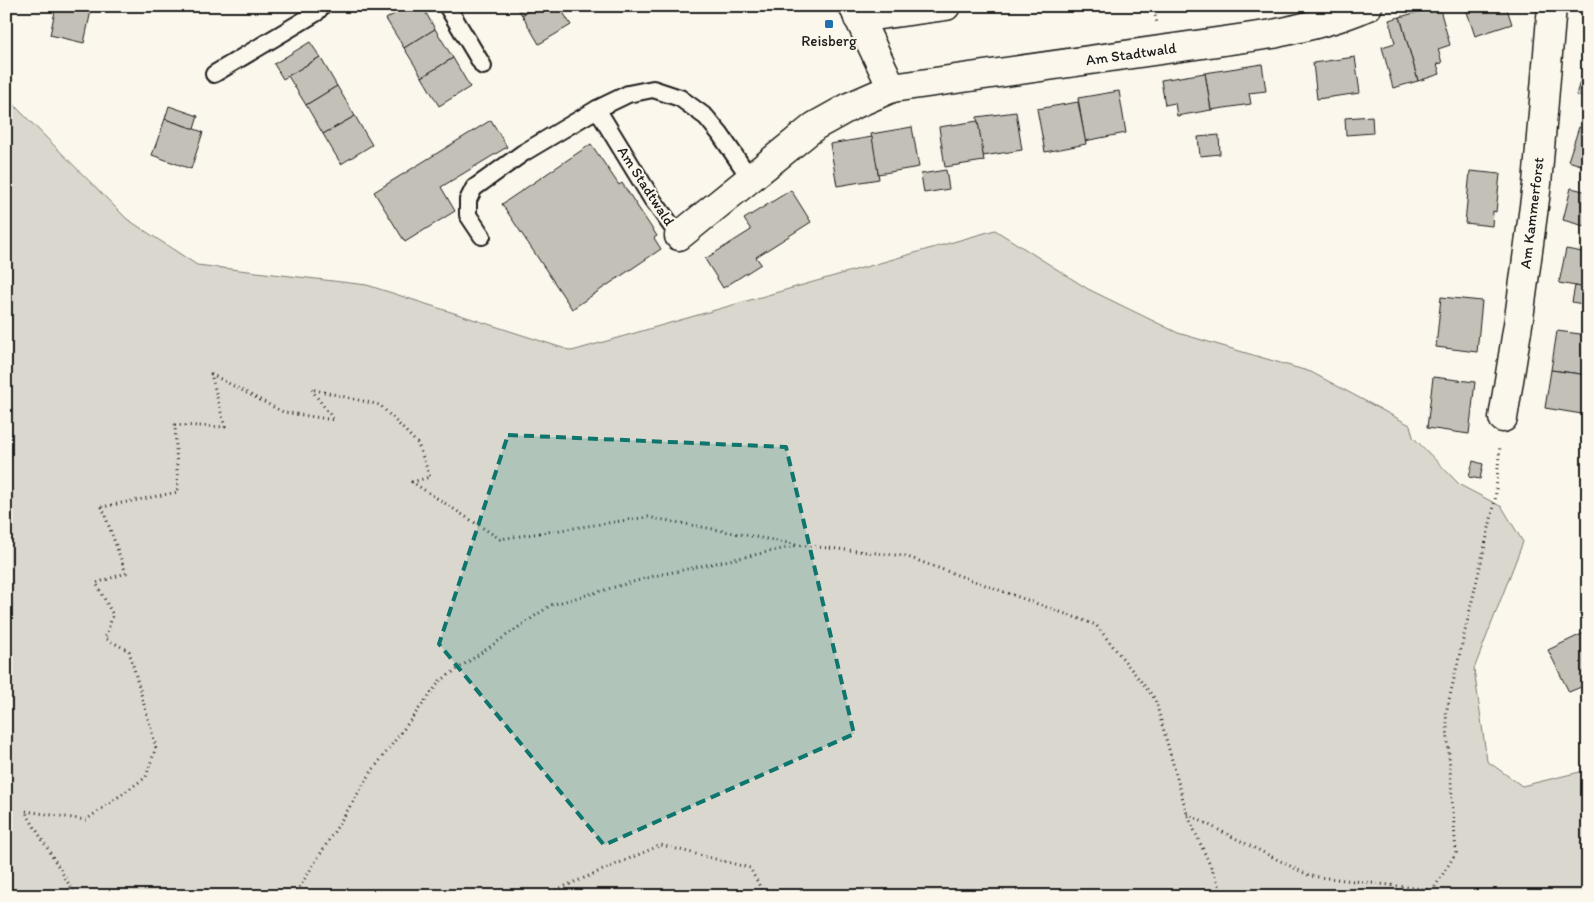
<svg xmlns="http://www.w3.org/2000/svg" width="1594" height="902" viewBox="0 0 1594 902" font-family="Itim,sans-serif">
	<rect width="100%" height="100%" fill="#fbf7ec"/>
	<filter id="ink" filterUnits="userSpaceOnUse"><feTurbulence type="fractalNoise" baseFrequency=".02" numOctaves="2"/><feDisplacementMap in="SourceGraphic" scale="10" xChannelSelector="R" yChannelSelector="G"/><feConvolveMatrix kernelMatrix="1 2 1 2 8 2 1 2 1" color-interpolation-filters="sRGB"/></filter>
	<g filter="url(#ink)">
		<polygon fill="#dad7ce" stroke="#7b7a75" points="6,97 127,219 197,265 367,285 572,351 995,230 1088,289 1178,333 1311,372 1410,425 1413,437 1460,485 1502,507 1523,542 1474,669 1487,761 1522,786 1588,770 1588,896 6,896"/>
		<g fill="#c3c0b8" stroke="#1c1c1c">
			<polygon points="56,6 92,6 84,43 50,35"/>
			<polygon points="407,6 422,6 435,29 404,48 386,19"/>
			<polygon points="516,6 537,6 522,15"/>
			<polygon points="537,6 559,6 571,25 539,44 522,15"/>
			<polygon points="1439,6 1450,45 1438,49 1442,63 1437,64 1440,74 1418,81 1400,17"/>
			<polygon points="1465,6 1506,6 1512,24 1475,36"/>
			<polygon points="1588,15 1588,37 1580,35"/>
			<polygon points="1400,17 1418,81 1393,88 1382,47 1395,43 1389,20"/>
			<polygon points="435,29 453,58 422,77 404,48"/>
			<polygon points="310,42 320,57 283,79 274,64"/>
			<polygon points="320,57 337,86 306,105 288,76"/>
			<polygon points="1355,57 1360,93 1317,99 1313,63"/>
			<polygon points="453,58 470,87 439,106 422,77"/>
			<polygon points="1262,64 1266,91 1249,93 1251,104 1211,110 1205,73"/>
			<polygon points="1585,65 1588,66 1588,98 1576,95"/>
			<polygon points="1205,73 1211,110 1177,116 1175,103 1165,105 1161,80"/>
			<polygon points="337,86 355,116 323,134 306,105"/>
			<polygon points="1119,91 1126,133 1085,141 1078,98"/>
			<polygon points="1078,102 1086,144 1045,152 1037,109"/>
			<polygon points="169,106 198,116 194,129 165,119"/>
			<polygon points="1016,112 1022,150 983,156 977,117"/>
			<polygon points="355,116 372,145 341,164 323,134"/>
			<polygon points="1372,116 1373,133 1346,135 1345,118"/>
			<polygon points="165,119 203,132 191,169 152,155"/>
			<polygon points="491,120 507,147 441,187 455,211 405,242 374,192"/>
			<polygon points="978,121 984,161 945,167 939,127"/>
			<polygon points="912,127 919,167 878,174 871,134"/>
			<polygon points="1579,127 1588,130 1588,167 1568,161"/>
			<polygon points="1219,135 1220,154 1200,156 1198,137"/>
			<polygon points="872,137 879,179 837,186 830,144"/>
			<polygon points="591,144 619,185 622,183 657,236 654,238 661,249 572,309 502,204"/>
			<polygon points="946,170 949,189 924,193 921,174"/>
			<polygon points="1470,171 1500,174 1496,212 1493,211 1492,226 1465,223"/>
			<polygon points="1571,188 1588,192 1588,227 1563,220"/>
			<polygon points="791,190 811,222 756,257 761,264 723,288 705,259 751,230 744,219"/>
			<polygon points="1566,249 1588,253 1587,288 1559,283"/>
			<polygon points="1588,284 1588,305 1572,302 1575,286 1587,288"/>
			<polygon points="1441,297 1482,301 1477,352 1436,347"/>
			<polygon points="1557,331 1588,335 1588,375 1551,370"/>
			<polygon points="1551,370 1588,375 1588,415 1545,408"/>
			<polygon points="1433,377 1475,382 1469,434 1427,428"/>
			<polygon points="1473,461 1483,464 1480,479 1469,477"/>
			<polygon points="1588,631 1588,684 1569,692 1548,650"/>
		</g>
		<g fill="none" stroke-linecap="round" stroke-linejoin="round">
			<defs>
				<g id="service">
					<polyline points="447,6 483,66"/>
					<polyline points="214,74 316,13 322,6"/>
					<polyline points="597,109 652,199 679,236"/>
					<polyline points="482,236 468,215 468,200 474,188 523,153 597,109 628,94 653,89 680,98 706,117 720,134 750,178"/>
				</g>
				<g id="minor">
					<polyline points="853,6 892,88"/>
					<polyline points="858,18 946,6"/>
					<path d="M679,236L815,126L851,106L892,88L1273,34C1305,27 1337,20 1368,6"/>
					<polyline points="1503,418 1519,318 1537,184 1552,6"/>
				</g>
			</defs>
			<use href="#service" stroke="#1c1c1c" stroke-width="20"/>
			<use href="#minor" stroke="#1c1c1c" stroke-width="31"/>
			<g stroke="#1c1c1c" stroke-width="3" stroke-dasharray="1 4" stroke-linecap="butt">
				<polyline points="1153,6 1157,23"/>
				<polyline points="1187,814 1310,876 1433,890 1456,853 1446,713 1495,502 1500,445"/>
				<polyline points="76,896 25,811 86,820 146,777 156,747 129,651 105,638 113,615 96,583 126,573 102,507 178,492 175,425 225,427 211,374 283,412 334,420 311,389 380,405 418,444 430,477 412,482 500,539 648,517 799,545 905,556 1096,625 1155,699 1187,814 1224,896"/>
				<polyline points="294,896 372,771 440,681 551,605 654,576 796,546"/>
				<polyline points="542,896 661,845 750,868 765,896"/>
			</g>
			<use href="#service" stroke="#fbf7ec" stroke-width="16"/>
			<use href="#minor" stroke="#fbf7ec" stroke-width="28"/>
		</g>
	</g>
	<path fill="#0f766e" fill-opacity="0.2" stroke="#0f766e" stroke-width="4" stroke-dasharray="10 6" stroke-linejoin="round" d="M508,435L786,447L854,734L604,845L439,644Z"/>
	<rect fill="#1f6fb2" stroke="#fbf7ec" stroke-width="2" x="824" y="19" width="10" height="10" rx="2.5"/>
	<g text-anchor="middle" stroke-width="4" stroke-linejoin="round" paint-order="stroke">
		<g font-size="15" fill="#1c1c1c" stroke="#fbf7ec">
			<text x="829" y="46">Reisberg</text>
		</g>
		<g font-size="15" fill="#1c1c1c" stroke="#fbf7ec">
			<text transform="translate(1131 54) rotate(-8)" y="5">Am Stadtwald</text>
			<text transform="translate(646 186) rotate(57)" y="5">Am Stadtwald</text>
			<text transform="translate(1532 213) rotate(-83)" y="5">Am Kammerforst</text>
		</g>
	</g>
	<rect width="1594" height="902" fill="none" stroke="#fbf7ec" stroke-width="25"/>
	<rect x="12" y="12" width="1569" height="877" fill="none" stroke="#1c1c1c" stroke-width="2" filter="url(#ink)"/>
</svg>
